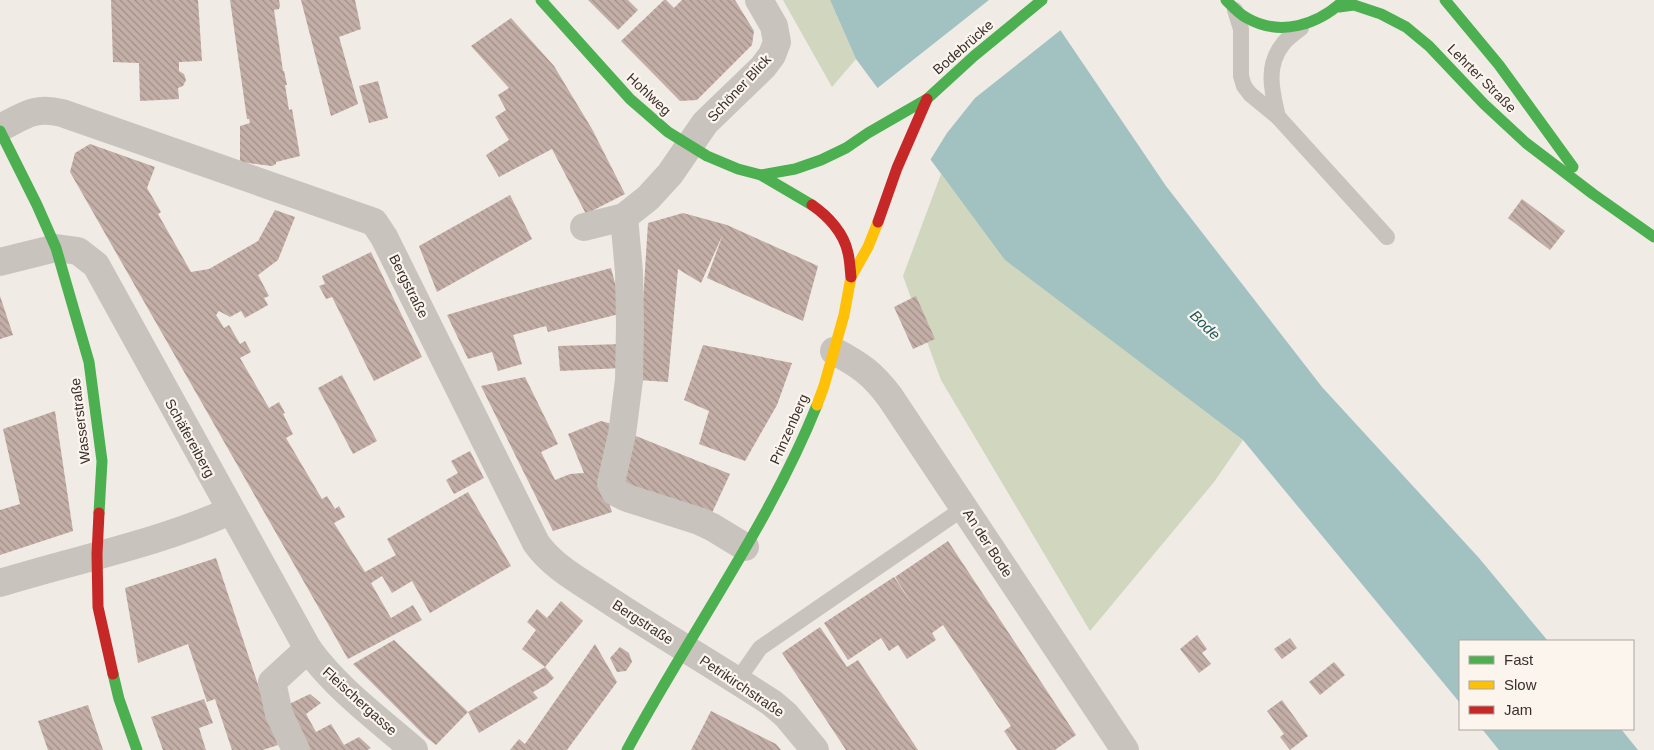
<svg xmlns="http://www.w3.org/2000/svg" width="1654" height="750" viewBox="0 0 1654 750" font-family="Helvetica,sans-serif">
	<defs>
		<pattern id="building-back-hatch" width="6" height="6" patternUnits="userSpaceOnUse" patternTransform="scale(1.25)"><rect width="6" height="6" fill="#c3afa7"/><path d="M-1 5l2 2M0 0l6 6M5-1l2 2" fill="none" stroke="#a08f88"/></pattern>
	</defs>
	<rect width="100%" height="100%" fill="#f0ebe5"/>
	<g fill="#d1d6bf">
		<polygon points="783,0 830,0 856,59 832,87"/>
		<polygon points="941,174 1006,260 1243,440 1214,482 1090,631 941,380 903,276"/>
	</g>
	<g fill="#a1c2c1">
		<polygon points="830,0 1040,0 1166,186 1322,387 1479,558 1548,641 1460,641 1460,703 1243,440 1005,260 856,59"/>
		<polygon points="1482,729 1621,729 1638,750 1499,750"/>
	</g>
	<polygon fill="#f0ebe5" points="989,0 1043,0 1062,29 975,98 947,133 929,162 875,90"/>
	<g fill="url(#building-back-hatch)">
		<polygon points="111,0 198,0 202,61 179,62 179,71 184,74 186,80 183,86 178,88 179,99 140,101 139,63 113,62"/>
		<polygon points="230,0 279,0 280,6 279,9 274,10 283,71 284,71 287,85 285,85 289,110 292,109 300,156 276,162 276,164 272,166 240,162 240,126 250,123 249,119 247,119"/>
		<polygon points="301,0 355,0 361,29 339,37 358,104 331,116"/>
		<polygon points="588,0 628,0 638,10 618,30"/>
		<polygon points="664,0 666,0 674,8 682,0 735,0 754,31 752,45 697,100 680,101 621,41"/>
		<polygon points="511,18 554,66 592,129 625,194 586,214 552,149 499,177 486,155 509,140 495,117 506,110 498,95 509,88 471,46"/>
		<polygon points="378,81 388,118 369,123 359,86"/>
		<polygon points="90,144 155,167 147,188 161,212 158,214 191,272 209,269 258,241 275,210 295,217 278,260 258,275 269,296 264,298 268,305 245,318 241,311 230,317 219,311 216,315 224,328 229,325 240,344 245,341 251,352 240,358 269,408 279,402 285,413 283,414 293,434 286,438 322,499 327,496 335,509 339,506 345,517 334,523 365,572 396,555 387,539 468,492 511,566 430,613 412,581 392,593 382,576 371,583 391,618 413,605 422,620 348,659 70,172 75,153"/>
		<polygon points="510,195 532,239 437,292 419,246"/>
		<polygon points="1522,199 1565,231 1550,250 1508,218"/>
		<polygon points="683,213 727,225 818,266 803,321 707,278 723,234 701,283 678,269 668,382 638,380 648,223"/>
		<polygon points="371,252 422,357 374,381 332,297 326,299 319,286 325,284 322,276"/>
		<polygon points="611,268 623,313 548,332 546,326 513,335 522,364 498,371 492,352 468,359 447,315 537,288"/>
		<polygon points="0,296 13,335 0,339"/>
		<polygon points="916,296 935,339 913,349 894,307"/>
		<polygon points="622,344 622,368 560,371 558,346"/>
		<polygon points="703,345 792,363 777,405 745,461 699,444 709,411 684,400"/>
		<polygon points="342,375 377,441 353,454 318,388"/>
		<polygon points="525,377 558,444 541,452 555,480 570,474 584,473 568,434 601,421 612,424 601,479 612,512 553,531 481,386"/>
		<polygon points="55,411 73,531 0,555 0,510 20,504 3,429"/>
		<polygon points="631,434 730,474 711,515 617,480"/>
		<polygon points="470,451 484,478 454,494 446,480 458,473 451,461"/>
		<polygon points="948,541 1076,735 1055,750 1017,750 1004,731 1011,726 943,625 932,633 936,640 907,659 898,645 889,651 881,638 848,660 824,623 894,577 914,607 895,577"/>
		<polygon points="216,558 278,745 263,750 232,750 215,699 207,702 188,644 138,663 125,588"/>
		<polygon points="561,601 583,621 545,667 522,649 536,630 527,622 537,609 547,618"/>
		<polygon points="820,627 847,667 858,660 918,750 846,750 782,653"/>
		<polygon points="1197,635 1207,649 1202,653 1211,664 1199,673 1180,649"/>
		<polygon points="1290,638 1297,648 1282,659 1274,649"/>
		<polygon points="394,640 468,712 545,667 554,678 546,685 533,692 538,698 479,733 468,712 436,745 426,737 353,664"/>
		<polygon points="595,644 617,682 567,750 510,750 519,739 525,744"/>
		<polygon points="620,647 629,653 632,662 626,671 617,672 610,658"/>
		<polygon points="1334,662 1345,675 1320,695 1309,682"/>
		<polygon points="310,694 321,703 306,714 316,732 331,724 344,745 359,737 371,748 367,750 305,750 287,705"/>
		<polygon points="204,699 213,723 199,728 206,750 163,750 151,717"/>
		<polygon points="1282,700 1308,736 1290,750 1280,737 1284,734 1267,711"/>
		<polygon points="88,705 103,750 48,750 38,721"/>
		<polygon points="711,711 776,744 781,750 691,750"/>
	</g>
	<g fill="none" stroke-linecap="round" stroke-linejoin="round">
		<g stroke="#c9c3be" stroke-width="16">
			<polyline points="1235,10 1241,29 1241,76 1244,86 1250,94 1278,117 1387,237"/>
			<path d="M1278,117C1272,92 1265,66 1283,44C1287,38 1295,33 1301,28"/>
			<polyline points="737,681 760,648 964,508"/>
		</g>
		<g stroke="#c9c3be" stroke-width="28">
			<path d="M0,128C24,116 34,106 62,113L374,222L384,237L536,543C553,567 580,581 604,597C660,634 717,667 772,703L786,715L815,750"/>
			<polyline points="624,217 629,272 630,325 629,380 622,434 611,483 615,492 627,498 699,521 712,527 745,547"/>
			<polyline points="584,227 624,217 648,198 670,174 705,123 763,67 772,55 777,42 774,26 759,0"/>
			<path d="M0,262L56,248L78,251L96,265L308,649C337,689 377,718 414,750"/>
			<path d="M834,351C860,365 872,373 890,397L1125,750"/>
			<path d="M0,583C77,559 157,544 230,511"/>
			<polyline points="296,750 279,714 272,682 308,649"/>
		</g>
		<g stroke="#4caf50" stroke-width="11">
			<polyline points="541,0 630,99 668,132 707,156 738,169 761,175 812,205"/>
			<path d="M1226,0C1232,6 1239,14 1247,18C1280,37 1318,25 1344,0"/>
			<polyline points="1445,0 1499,65 1573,167"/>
			<polyline points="1339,7 1354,5 1381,14 1406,27 1429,46 1484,104 1526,143 1593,194 1654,237"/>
			<polyline points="0,131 37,205 56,248 89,362 102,461 99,513"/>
			<polyline points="761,175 795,169 821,160 846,148 868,133 927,99 974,56 1042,0"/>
			<polyline points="113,674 119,699 137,750"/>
			<path d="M627,750C688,636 769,525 817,405"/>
		</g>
		<polyline stroke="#ffc107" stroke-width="11" points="817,405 824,386 844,315 851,277 868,247 878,222"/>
		<g stroke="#c62828" stroke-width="11">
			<path d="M812,205C828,216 844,233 848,253C850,261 850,269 851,277"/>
			<polyline points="878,222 897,168 927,99"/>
			<polyline points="99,513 97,554 98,607 113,674"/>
		</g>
	</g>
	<g text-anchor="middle" stroke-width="4.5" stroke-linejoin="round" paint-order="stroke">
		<g font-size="14" fill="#3b302b" stroke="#fbf5ee">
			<text transform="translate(963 47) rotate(-41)" y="5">Bodebrücke</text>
			<text transform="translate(1482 78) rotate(45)" y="5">Lehrter Straße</text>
			<text transform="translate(739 88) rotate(-47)" y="5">Schöner Blick</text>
			<text transform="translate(649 94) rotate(43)" y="5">Hohlweg</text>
			<text transform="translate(409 286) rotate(63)" y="5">Bergstraße</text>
			<text transform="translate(80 421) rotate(-97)" y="5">Wasserstraße</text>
			<text transform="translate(789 429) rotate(-66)" y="5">Prinzenberg</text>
			<text transform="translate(190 438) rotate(61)" y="5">Schäfereiberg</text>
			<text transform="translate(988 543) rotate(57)" y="5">An der Bode</text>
			<text transform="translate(643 622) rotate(33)" y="5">Bergstraße</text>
			<text transform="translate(742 686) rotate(34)" y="5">Petrikirchstraße</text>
			<text transform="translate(360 701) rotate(42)" y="5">Fleischergasse</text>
		</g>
		<g font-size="15" font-style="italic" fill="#1f5a5e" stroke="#fbf5ee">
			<text transform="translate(1205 325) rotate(44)" y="5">Bode</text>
		</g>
	</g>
	<rect x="1459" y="640" width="175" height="90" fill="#fbf5ee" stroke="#aea6a0"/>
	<rect x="1469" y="656" width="25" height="8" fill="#4caf50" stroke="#aea6a0"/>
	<text x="1504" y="665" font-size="15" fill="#3b302b">Fast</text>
	<rect x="1469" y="681" width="25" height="8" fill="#ffc107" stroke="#aea6a0"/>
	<text x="1504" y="690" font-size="15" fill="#3b302b">Slow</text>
	<rect x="1469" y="706" width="25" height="8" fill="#c62828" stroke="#aea6a0"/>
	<text x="1504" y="715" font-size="15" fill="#3b302b">Jam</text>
</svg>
